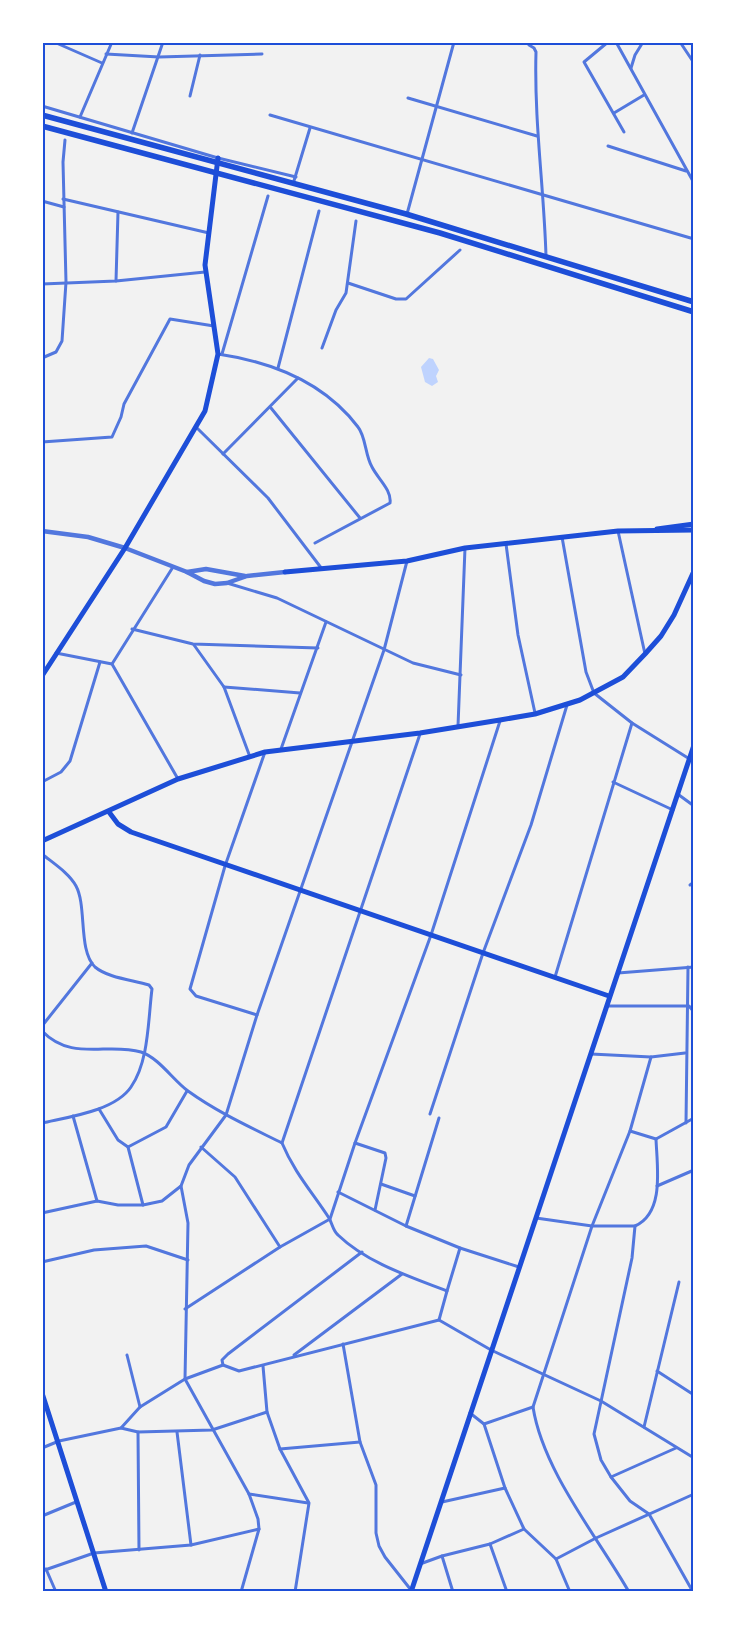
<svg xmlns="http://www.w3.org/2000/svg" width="736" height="1634" viewBox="0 0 736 1634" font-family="Signika,sans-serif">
	<rect width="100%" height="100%" fill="#f2f2f2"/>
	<polygon fill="#bfd3fe" points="429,358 433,359 439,370 436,376 438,382 432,386 425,382 421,367"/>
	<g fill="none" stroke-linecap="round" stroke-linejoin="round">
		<g stroke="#5277de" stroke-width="3">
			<polyline points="54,42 102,63"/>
			<polyline points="608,42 584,62 624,132"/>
			<polyline points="616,42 694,183"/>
			<polyline points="680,42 694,63"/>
			<path d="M529,45L534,48L536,52C534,121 544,188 546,256"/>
			<polyline points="106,54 159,57 262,54"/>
			<polyline points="631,68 635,55 643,42"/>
			<polyline points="190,96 200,55"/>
			<polyline points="408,98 537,136"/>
			<polyline points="42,106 218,158 296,177"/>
			<polyline points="614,113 644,95"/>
			<polyline points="270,115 694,239"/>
			<polyline points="80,117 112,42"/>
			<polyline points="132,133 163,42"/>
			<polyline points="608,146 686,171"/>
			<polyline points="293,184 310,128"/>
			<polyline points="63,199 209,233"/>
			<polyline points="42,201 64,207"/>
			<polyline points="407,214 454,42"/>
			<polyline points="116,281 118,212"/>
			<polyline points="348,283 396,299 406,299 460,250"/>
			<polyline points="42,284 116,281 205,272"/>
			<polyline points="322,348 336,310 346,293 356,221"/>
			<path d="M218,354C272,362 324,382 358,427C366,437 365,455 372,467C378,479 392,490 390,503L315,543"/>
			<polyline points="222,354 268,196"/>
			<polyline points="42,358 56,352 62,341 66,282 63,162 65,140"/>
			<polyline points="278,368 319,211"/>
			<polyline points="271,408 360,518"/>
			<polyline points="197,428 268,498 322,569"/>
			<polyline points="42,442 112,437 121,417 124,404 170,319 214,326"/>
			<polyline points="223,454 298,378"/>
			<polyline points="618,531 645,654"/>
			<polyline points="562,537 586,672 594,693 632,723 688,758"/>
			<polyline points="506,544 518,635 535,713"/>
			<polyline points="227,583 277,598 413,663 461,675"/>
			<polyline points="132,629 193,644 318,648"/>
			<polyline points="194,645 224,687 250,757"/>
			<polyline points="56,653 112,664 178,779"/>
			<polyline points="112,664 173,567"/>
			<polyline points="224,687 300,693"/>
			<polyline points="458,726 465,548"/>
			<polyline points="281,749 326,622"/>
			<polyline points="42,782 61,772 70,761 100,662"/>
			<polyline points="613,782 673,810"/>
			<polyline points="679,795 694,806"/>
			<path d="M42,854C53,863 69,873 76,886C87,906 78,951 95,967C108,978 133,980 149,985L152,989C148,1020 149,1061 131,1087C115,1111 68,1117 42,1123"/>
			<polyline points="690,885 694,882"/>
			<polyline points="618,973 694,967"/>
			<polyline points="555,977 632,723"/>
			<polyline points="607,1006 689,1006 694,1012"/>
			<polyline points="257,1015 196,996 190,989 225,866 265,752"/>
			<polyline points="42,1026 92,963"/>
			<path d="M42,1031C72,1062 107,1042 141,1052C159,1058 173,1080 188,1091C217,1112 250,1127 282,1143C294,1172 312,1192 329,1218C332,1223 333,1231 338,1235C367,1263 411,1277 447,1291L439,1320"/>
			<polyline points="591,1054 651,1057 685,1053"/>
			<polyline points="99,1109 118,1140 128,1147 143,1205"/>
			<polyline points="430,1114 483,953 531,825 567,705"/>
			<polyline points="73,1116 97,1201"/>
			<polyline points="686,1123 688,967"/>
			<polyline points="630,1131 656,1139 694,1118"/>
			<polyline points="282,1143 420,734"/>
			<polyline points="355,1143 385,1153 386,1158 375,1210"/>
			<polyline points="128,1147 166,1127 187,1091"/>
			<polyline points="201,1147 235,1177 280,1247"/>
			<polyline points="381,1184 415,1196"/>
			<polyline points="657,1186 694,1170"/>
			<polyline points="338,1192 406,1226 460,1248 519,1267"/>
			<polyline points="42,1213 97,1201 118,1205 143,1205 162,1201 181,1186"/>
			<path d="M536,1218L592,1226H635C665,1213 657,1166 656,1139"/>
			<polyline points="406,1226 439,1118"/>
			<polyline points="635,1226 632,1258 594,1434 601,1460 611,1477 630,1501 649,1514 693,1592"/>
			<polyline points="42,1262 94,1250 146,1246 188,1260"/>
			<polyline points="447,1291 460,1248"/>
			<polyline points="185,1309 280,1247 330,1219 355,1143 431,935 500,721"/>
			<polyline points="343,1344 360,1442 376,1485 376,1533 379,1546 385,1557 411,1590"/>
			<polyline points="127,1355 140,1407"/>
			<polyline points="294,1355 402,1274"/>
			<polyline points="223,1365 222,1360 228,1354 362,1252"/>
			<polyline points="263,1366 267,1412 280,1449 309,1503 295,1592"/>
			<polyline points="657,1371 694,1395"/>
			<polyline points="470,1413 484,1424 505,1488 524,1529 556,1559 570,1592"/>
			<polyline points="484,1424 533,1407"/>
			<polyline points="644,1427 679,1282"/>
			<polyline points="121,1428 138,1432 212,1430 267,1412"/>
			<polyline points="138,1432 139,1550"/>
			<polyline points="177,1432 191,1545"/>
			<polyline points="42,1448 59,1441 121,1428 140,1407 185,1379 223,1365 239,1371 439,1320 491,1350 601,1401 694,1458"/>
			<polyline points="280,1449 360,1442"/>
			<polyline points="611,1477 676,1448"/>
			<polyline points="249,1494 308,1503"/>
			<polyline points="442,1502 505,1488"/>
			<polyline points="42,1516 76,1502"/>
			<polyline points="490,1544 507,1592"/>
			<polyline points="442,1556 453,1592"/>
			<polyline points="556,1559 596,1538 694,1494"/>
			<polyline points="420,1564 442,1556 490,1544 524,1529"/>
			<polyline points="46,1569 56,1592"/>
			<polyline points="42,1571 94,1553 191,1545 259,1529"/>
			<polyline points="241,1592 259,1529 258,1519 249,1494 185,1379 188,1223 181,1186 189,1165 226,1115 257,1015 384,650 407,561"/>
			<path d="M629,1592C597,1536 543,1471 533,1407L592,1226L630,1131L651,1057"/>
		</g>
		<g stroke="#5277de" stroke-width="4.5">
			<polyline points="42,531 88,537 125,548 187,572 204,581 215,584 227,583 247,576 285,572"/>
			<polyline points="187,572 206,569 245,576"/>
		</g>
		<g stroke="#1d4ed8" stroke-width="5">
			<polyline points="657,529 694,524"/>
			<polyline points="285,572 407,561 465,548 618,531 694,530"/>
			<polyline points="42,676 125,548 205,411 218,354 205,265 218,158"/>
			<polyline points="109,812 118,824 131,832 609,996"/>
			<polyline points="42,841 178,779 265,752 420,733 500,720 535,714 580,700 623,677 645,654 661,636 674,615 694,571"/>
			<polyline points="42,1393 106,1592"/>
			<polyline points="411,1592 694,745"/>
		</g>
		<g stroke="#1d4ed8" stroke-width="5.5">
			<polyline points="42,115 406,214 694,302"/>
			<polyline points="42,126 440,233 694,312"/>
		</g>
	</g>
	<rect width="736" height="1634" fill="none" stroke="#ffffff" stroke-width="88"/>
	<rect x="44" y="44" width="648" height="1546" fill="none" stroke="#1d4ed8" stroke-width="2"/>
</svg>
